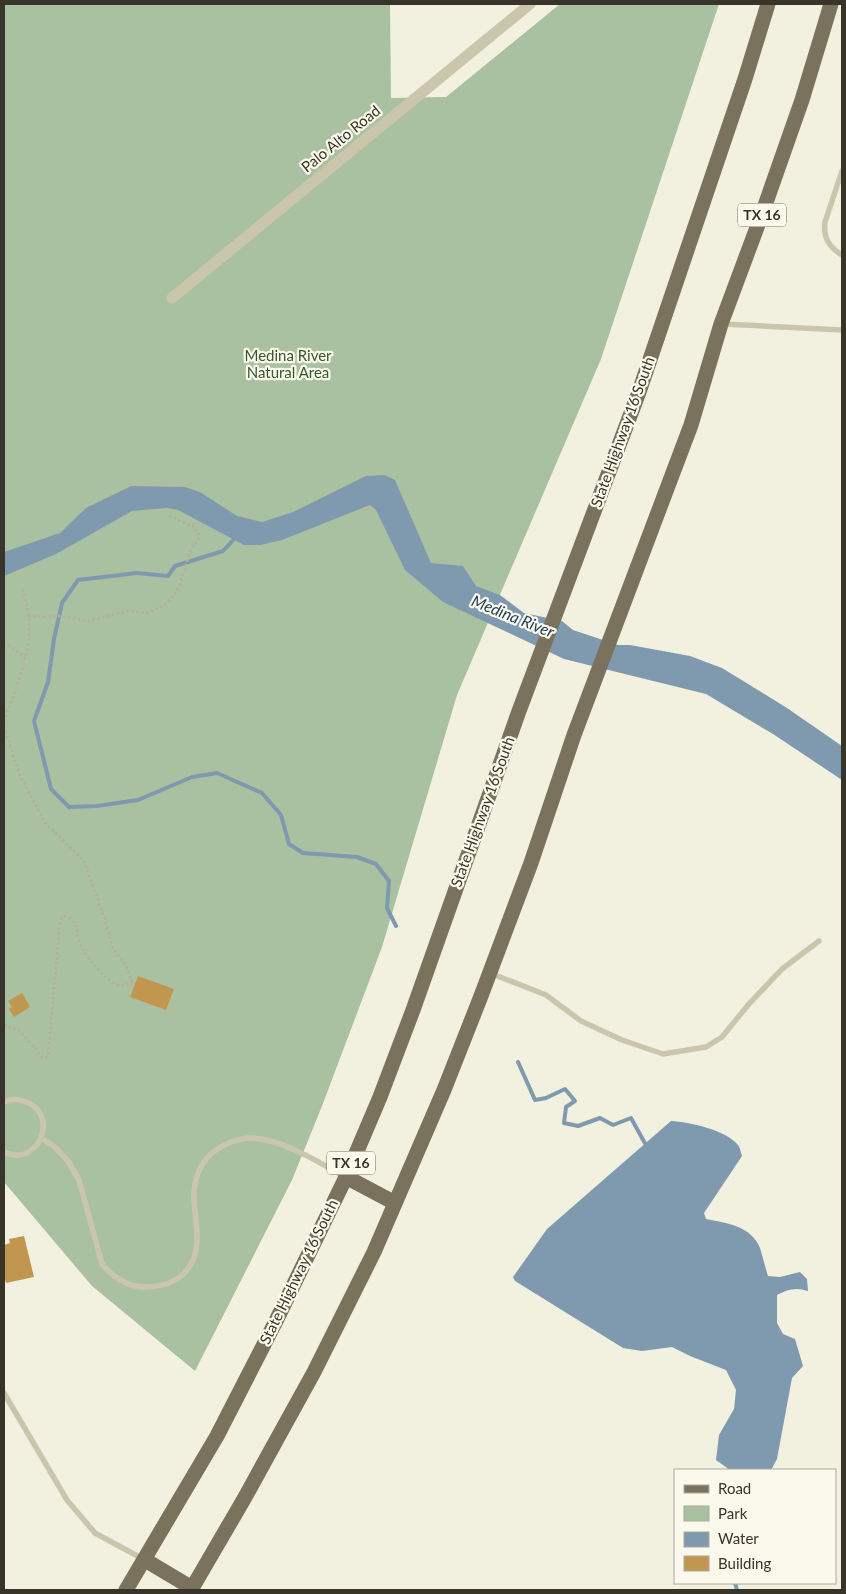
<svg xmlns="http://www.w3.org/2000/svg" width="846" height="1594" viewBox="0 0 846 1594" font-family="Lato,sans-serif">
	<rect width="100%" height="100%" fill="#f2f1e0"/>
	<polygon fill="#a9c1a0" points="4,4 390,4 391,98 446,97 560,4 719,4 601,359 457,695 382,947 322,1106 292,1180 195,1371 92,1286 4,1182"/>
	<g fill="#7f9aae">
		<polygon points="385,475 395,480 431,563 463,566 476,586 500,595 524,613 562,621 573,630 618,645 630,645 690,656 722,668 787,708 842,746 842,780 773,734 706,694 564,659 443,602 405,570 376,510 370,505 282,540 260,545 244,545 178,510 167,508 132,511 56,554 4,576 4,552 60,533 86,508 131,486 185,487 200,492 237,516 262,522 293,512 366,476"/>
		<path d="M671,1121C689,1122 726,1130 738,1145C740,1147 741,1153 742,1156L704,1213L706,1219C727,1223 751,1226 760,1248C763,1257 765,1267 768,1276L780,1277L800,1272L807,1279L808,1291C796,1287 788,1289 777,1295V1323L783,1334L795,1339L803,1366L792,1378L777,1459L771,1470H730L716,1460L719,1435L734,1409L736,1390L726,1370L690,1356L672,1347L642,1351L623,1348L515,1281L513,1277L547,1229Z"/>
	</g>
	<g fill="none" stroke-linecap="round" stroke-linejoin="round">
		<g stroke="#7f9aae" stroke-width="4">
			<polyline points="237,536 223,551 175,566 168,576 137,573 78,580 62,603 54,639 48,682 34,721 51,789 69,807 97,806 138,800 192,777 217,773 262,793 281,815 289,844 303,853 357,857 376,864 389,881 387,908 396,926"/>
			<polyline points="518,1062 535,1100 546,1098 565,1089 575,1101 566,1107 564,1123 578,1126 600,1118 613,1125 631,1118 647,1147"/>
			<polyline points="735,1583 737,1590"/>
		</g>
	</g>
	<g fill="#c1974f">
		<polygon points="138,976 174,989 166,1010 130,997"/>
		<polygon points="22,993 30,1007 14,1017 9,1009 12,1007 8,1001"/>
		<polygon points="24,1236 34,1277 6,1283 4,1276 4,1245 10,1243 9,1239"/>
	</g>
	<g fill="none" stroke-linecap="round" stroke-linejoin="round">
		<g stroke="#b6b096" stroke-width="2.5" stroke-dasharray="2.5 2.5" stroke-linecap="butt">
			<polyline points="28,616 48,617 59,616 87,621 129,611 146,613 165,605 174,596 180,584 191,548 198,541 199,534 195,527 167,515"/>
			<polyline points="4,642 25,657"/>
			<path d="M4,722C14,693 29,660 29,629C29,614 26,601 22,587"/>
			<polyline points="4,726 20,776 45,823 84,861 105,920 113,949 126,965 132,983"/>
			<path d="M4,1025L19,1030L42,1057L46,1058L48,1056L60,922L62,918L64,916C80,919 75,937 82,948C87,959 109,983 120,986L132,983L135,985"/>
		</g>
		<g stroke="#cac6ac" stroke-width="5.5">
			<path d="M842,171L825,222C823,238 829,247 842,255"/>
			<polyline points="723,324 842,330"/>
			<polyline points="490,973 546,995 581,1021 622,1040 663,1054 706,1047 722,1037 748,1005 782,969 819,941"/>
			<path d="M4,1102C10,1099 17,1099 23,1101C61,1111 40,1169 4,1152"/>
			<path d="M41,1138L54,1146L68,1161L79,1180L102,1264C113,1277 128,1288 147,1287C167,1286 184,1280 193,1260C202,1240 193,1213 194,1192C195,1176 202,1159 216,1150C225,1144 236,1139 248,1138C278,1137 319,1162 345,1177"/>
			<polyline points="4,1393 67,1500 95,1533 143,1559"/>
		</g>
		<polyline stroke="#cac6ac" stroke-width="11" points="172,298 530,4"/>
		<g stroke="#7a725c" stroke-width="15">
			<polyline points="346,1177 395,1203"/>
			<polyline points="145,1560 192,1588"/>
			<polyline points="126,1590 217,1436 276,1321 346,1177 380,1097 413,1010 519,711 639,392 745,79 768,4"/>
			<polyline points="191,1590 244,1499 314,1372 374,1252 444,1090 481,996 531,863 574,735 691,425 721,324 762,214 802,100 831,4"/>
		</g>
	</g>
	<g text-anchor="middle" stroke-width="4.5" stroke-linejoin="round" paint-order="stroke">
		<g fill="#faf9ec" stroke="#726f64" stroke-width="1">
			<rect x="738" y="203.5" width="48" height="23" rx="4"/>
			<rect x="327" y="1151.5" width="48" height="23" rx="4"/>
		</g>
		<g font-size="14" font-weight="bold" fill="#38342a">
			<text x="762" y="220">TX 16</text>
			<text x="351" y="1168">TX 16</text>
		</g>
		<g font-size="15" fill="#38342a" stroke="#faf9ec">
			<text transform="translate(341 139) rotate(-39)" y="5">Palo Alto Road</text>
			<text transform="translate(623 432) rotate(-70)" y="5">State Highway 16 South</text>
			<text transform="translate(483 812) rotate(-70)" y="5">State Highway 16 South</text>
			<text transform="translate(299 1272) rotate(-64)" y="5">State Highway 16 South</text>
		</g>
		<g font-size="15" fill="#38562f" stroke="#faf9ec">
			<text x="288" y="361">Medina River<tspan x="288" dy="17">Natural Area</tspan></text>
		</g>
		<g font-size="16" font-style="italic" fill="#213f59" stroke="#faf9ec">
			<text transform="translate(513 616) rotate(22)" y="6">Medina River</text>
		</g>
	</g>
	<rect width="846" height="1594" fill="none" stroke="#38342a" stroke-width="10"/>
	<rect x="674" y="1469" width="162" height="115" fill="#faf9ec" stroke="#acaa9e"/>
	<rect x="684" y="1485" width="25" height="8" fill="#7a725c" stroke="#acaa9e"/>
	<text x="718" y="1494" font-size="15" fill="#38342a">Road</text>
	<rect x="684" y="1506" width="25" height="15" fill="#a9c1a0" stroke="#acaa9e"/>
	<text x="718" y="1519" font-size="15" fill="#38342a">Park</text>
	<rect x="684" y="1532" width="25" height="15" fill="#7f9aae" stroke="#acaa9e"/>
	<text x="718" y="1544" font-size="15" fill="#38342a">Water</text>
	<rect x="684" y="1556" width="25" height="15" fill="#c1974f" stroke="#acaa9e"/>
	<text x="718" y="1569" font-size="15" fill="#38342a">Building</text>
</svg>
